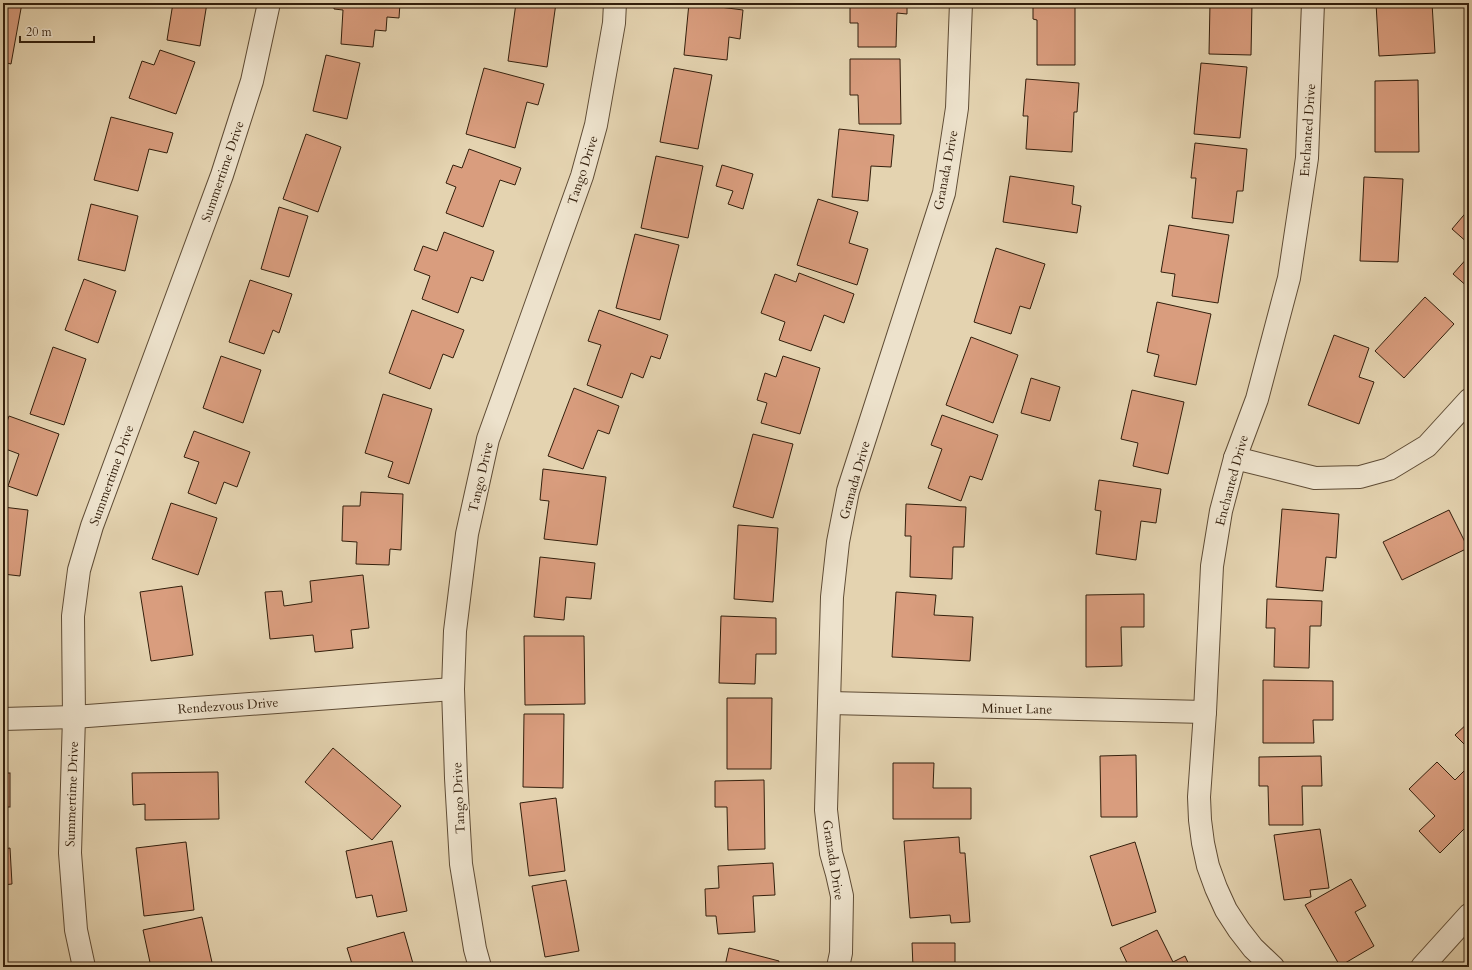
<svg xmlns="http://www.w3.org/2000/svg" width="1472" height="970" viewBox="0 0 1472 970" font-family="Cardo,serif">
	<rect width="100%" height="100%" fill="#e4d3b0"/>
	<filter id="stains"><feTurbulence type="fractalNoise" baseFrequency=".005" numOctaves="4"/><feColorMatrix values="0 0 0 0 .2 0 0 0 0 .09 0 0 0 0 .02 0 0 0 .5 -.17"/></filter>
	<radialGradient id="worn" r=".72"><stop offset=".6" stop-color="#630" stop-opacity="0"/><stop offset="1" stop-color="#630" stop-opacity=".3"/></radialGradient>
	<g fill="#d99d7e" stroke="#331f0c">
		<polygon points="3,3 22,3 11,64 3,62"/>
		<polygon points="173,3 207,3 200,46 167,40"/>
		<polygon points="334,3 400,3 399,18 387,17 386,31 375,30 373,47 341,44 343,10 334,9"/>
		<polygon points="516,3 556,3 547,67 508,61"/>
		<polygon points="689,3 743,10 740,39 729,37 727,60 684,55"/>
		<polygon points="850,3 907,3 907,14 897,13 896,47 858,47 858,23 850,23"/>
		<polygon points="1033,3 1075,3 1075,65 1037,65 1037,20 1033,19"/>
		<polygon points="1210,3 1252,3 1251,55 1209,54"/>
		<polygon points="1376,3 1432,3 1435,53 1379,56"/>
		<polygon points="160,50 195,62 176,114 129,98 142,61 154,65"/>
		<polygon points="326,55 360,63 347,119 313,111"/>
		<polygon points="850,59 900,59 901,124 859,124 858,95 850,95"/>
		<polygon points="1201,63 1247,67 1240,138 1194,134"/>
		<polygon points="484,68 544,84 538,105 527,102 515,148 466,134"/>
		<polygon points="674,68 712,75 698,149 660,142"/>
		<polygon points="1026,79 1079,83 1077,112 1074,112 1072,152 1026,149 1028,116 1023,116"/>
		<polygon points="1418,80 1419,152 1375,152 1375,81"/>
		<polygon points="111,117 173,133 167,153 149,149 138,191 94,180"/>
		<polygon points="839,129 894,135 891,167 871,166 868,201 832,197"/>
		<polygon points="306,134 341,147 318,212 283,199"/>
		<polygon points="1195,143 1247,149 1243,191 1237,191 1233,223 1192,218 1196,178 1191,178"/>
		<polygon points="469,149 521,168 515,185 500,180 483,227 446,213 456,187 446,183 453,165 462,168"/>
		<polygon points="656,156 703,166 688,238 641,228"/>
		<polygon points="722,165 753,174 743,209 728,204 733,191 716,186"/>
		<polygon points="1010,176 1074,186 1072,204 1081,206 1077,233 1003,222"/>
		<polygon points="1364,177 1403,179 1398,262 1360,261"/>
		<polygon points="818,199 858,212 849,243 868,249 857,285 797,265"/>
		<polygon points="91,204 138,216 125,271 78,260"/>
		<polygon points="279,207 308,216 289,277 261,269"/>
		<polygon points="1469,209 1469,244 1452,229"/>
		<polygon points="1169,225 1229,235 1218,303 1172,296 1175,274 1161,272"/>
		<polygon points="444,232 494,251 483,281 471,277 458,313 422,299 430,276 414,270 423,246 437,251"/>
		<polygon points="635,234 679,245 660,320 616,308"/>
		<polygon points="996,248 1045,264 1030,309 1020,306 1011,334 974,322"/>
		<polygon points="1469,256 1469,288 1453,274"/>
		<polygon points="799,273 854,294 844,323 824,315 811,351 779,340 785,322 761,313 775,274 796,282"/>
		<polygon points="84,279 116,291 98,343 65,330"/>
		<polygon points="250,280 292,294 279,333 273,330 264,354 229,342"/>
		<polygon points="1425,297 1454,324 1404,378 1375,351"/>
		<polygon points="1157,302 1211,314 1196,385 1154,376 1159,355 1147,352"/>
		<polygon points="412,310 464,330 453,358 443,354 430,389 389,373"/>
		<polygon points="599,310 668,335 660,359 651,356 643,378 631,373 622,398 587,385 601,345 588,341"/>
		<polygon points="1334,335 1369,348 1359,377 1374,382 1359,424 1308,405"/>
		<polygon points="971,337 1018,355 993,423 946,405"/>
		<polygon points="53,347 86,359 64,425 30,414"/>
		<polygon points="221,356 261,370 243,423 203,408"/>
		<polygon points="783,356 820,368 800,434 761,423 767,403 757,400 765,373 776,377"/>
		<polygon points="1031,378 1060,387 1050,421 1021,413"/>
		<polygon points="574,388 619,406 609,434 598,430 583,469 548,456"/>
		<polygon points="1132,390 1184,402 1168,474 1133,466 1138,443 1121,439"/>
		<polygon points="383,394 432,409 409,484 388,477 393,462 365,453"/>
		<polygon points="942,415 998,435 982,480 970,476 961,501 928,488 942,449 931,445"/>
		<polygon points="9,416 59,434 37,496 8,486 19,454 3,448 3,434"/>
		<polygon points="194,431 250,452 237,487 224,482 216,504 188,493 199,462 184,457"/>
		<polygon points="753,434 793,444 773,518 733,507"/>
		<polygon points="543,469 606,477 597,545 544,539 549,501 540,500"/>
		<polygon points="1099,480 1161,489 1156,523 1141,521 1136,560 1096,554 1101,511 1095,510"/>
		<polygon points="361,492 403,494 401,550 390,549 389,565 356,564 357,542 342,541 343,506 360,506"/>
		<polygon points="171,503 217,518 198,575 152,559"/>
		<polygon points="906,504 966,507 964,547 953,547 952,579 910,577 911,536 905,536"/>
		<polygon points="3,507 28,510 20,576 3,574"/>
		<polygon points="1282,509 1339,514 1336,558 1326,557 1323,591 1276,587"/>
		<polygon points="1449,510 1468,548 1402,580 1383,542"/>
		<polygon points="738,525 778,528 773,602 734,599"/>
		<polygon points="540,557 595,563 591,599 566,597 564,620 534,617"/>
		<polygon points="363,575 369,628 351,630 353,648 315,652 313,635 270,639 265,592 282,591 284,606 312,602 310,581"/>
		<polygon points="182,586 193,655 151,661 140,592"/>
		<polygon points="896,592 936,595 934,615 973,617 970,661 892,657"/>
		<polygon points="1144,594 1144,627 1121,627 1122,666 1086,667 1086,595"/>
		<polygon points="1267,599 1322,601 1321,626 1310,626 1309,668 1274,667 1275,628 1266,628"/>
		<polygon points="721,616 776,618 776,654 756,654 755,684 719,683"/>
		<polygon points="524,636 584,636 585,704 525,705"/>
		<polygon points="1263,680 1333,681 1333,720 1313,720 1314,743 1263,743"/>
		<polygon points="727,698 772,698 771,769 727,769"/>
		<polygon points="524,714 564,714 563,788 523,787"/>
		<polygon points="1469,722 1469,749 1455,735"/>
		<polygon points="333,748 401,806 372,840 305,782"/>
		<polygon points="1136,755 1137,817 1101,817 1100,756"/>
		<polygon points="1321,756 1322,786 1302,786 1303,825 1269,825 1268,786 1259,786 1259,757"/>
		<polygon points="1437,762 1455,780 1465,770 1469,775 1469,824 1440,853 1419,831 1435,816 1409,789"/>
		<polygon points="893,763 934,763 933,788 971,788 971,819 893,819"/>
		<polygon points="218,772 219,819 145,820 145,804 133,805 132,773"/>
		<rect x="3" y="773" width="7" height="34"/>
		<polygon points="764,780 765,849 728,850 727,807 715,807 715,781"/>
		<polygon points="556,798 565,871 529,876 520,803"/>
		<polygon points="1320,829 1329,888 1310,890 1311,897 1284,900 1274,835"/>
		<polygon points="959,837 960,853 965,853 970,922 951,923 950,915 910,918 904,841"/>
		<polygon points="392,841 407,911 377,917 372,895 356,898 346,851"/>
		<polygon points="186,842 194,910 144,916 136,848"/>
		<polygon points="1135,842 1156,912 1112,926 1090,856"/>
		<polygon points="10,848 12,884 3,885 3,849"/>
		<polygon points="773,863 775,895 753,896 755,932 718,934 716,916 706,916 705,889 719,888 718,866"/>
		<polygon points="1351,879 1366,906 1355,912 1374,946 1340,966 1305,905"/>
		<polygon points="566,880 579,951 545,957 532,886"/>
		<polygon points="202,917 213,967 151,967 143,930"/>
		<polygon points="3,929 8,967 3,967"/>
		<polygon points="1157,930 1173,962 1185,956 1190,967 1129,967 1120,948"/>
		<polygon points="404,932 414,967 353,967 347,948"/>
		<polygon points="912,943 955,943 955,967 913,967"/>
		<polygon points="729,948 779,961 778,967 712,967 713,963 725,966"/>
	</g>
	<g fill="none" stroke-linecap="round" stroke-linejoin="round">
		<defs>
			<g id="minor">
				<polyline points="1235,458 1315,478 1360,477 1389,469 1427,446 1469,400"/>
				<polyline points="830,703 1205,712"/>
				<polyline points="3,719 74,717 453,689"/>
				<polyline points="84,967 76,930 70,853 74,717 73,616 79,570 92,526 222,175 252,81 269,3"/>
				<polyline points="480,967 475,949 461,864 456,778 453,689 455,631 467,534 488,439 582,176 596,125 614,23 615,3"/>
				<polyline points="838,967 841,953 842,896 837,874 831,853 826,810 832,597 838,542 848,491 944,193 957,108 961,3"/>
				<polyline points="1273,967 1253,948 1239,930 1226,910 1216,888 1208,866 1203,843 1200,820 1199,797 1205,712 1212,566 1221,511 1235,458 1257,399 1289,278 1307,158 1313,3"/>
				<polyline points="1422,967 1469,915"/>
			</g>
		</defs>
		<use href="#minor" stroke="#5f4c35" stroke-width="24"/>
		<use href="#minor" stroke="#ede2cc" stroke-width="22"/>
	</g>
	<g text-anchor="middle" stroke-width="3.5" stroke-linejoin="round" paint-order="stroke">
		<g font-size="13" fill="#331f0c" stroke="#ede2cc">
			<text transform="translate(1307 130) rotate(-86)" y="5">Enchanted Drive</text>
			<text transform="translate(582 170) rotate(-72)" y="5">Tango Drive</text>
			<text transform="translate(945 170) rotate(-79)" y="5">Granada Drive</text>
			<text transform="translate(222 171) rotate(-71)" y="5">Summertime Drive</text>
			<text transform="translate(111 475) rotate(-70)" y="5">Summertime Drive</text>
			<text transform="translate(480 477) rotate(-77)" y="5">Tango Drive</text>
			<text transform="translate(854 480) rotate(-74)" y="5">Granada Drive</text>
			<text transform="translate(1231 480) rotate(-75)" y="5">Enchanted Drive</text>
			<text transform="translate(228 705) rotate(-4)" y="5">Rendezvous Drive</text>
			<text transform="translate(1017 708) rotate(1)" y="5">Minuet Lane</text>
			<text transform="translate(71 794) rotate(-88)" y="5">Summertime Drive</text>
			<text transform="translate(458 798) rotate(-93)" y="5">Tango Drive</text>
			<text transform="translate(834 860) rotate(81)" y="5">Granada Drive</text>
		</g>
	</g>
	<rect width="1472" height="970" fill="none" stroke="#e4d3b0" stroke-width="16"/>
	<rect x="4" y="4" width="1464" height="962" fill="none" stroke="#331f0c" stroke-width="2"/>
	<rect x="8" y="8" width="1456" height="954" fill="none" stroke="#331f0c"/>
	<path d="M20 36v6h74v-6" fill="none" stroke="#331f0c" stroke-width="2"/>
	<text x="26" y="36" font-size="12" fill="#331f0c" stroke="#ede2cc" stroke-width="3" paint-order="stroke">20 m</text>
	<rect width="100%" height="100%" filter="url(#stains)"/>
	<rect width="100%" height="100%" fill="url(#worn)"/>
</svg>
